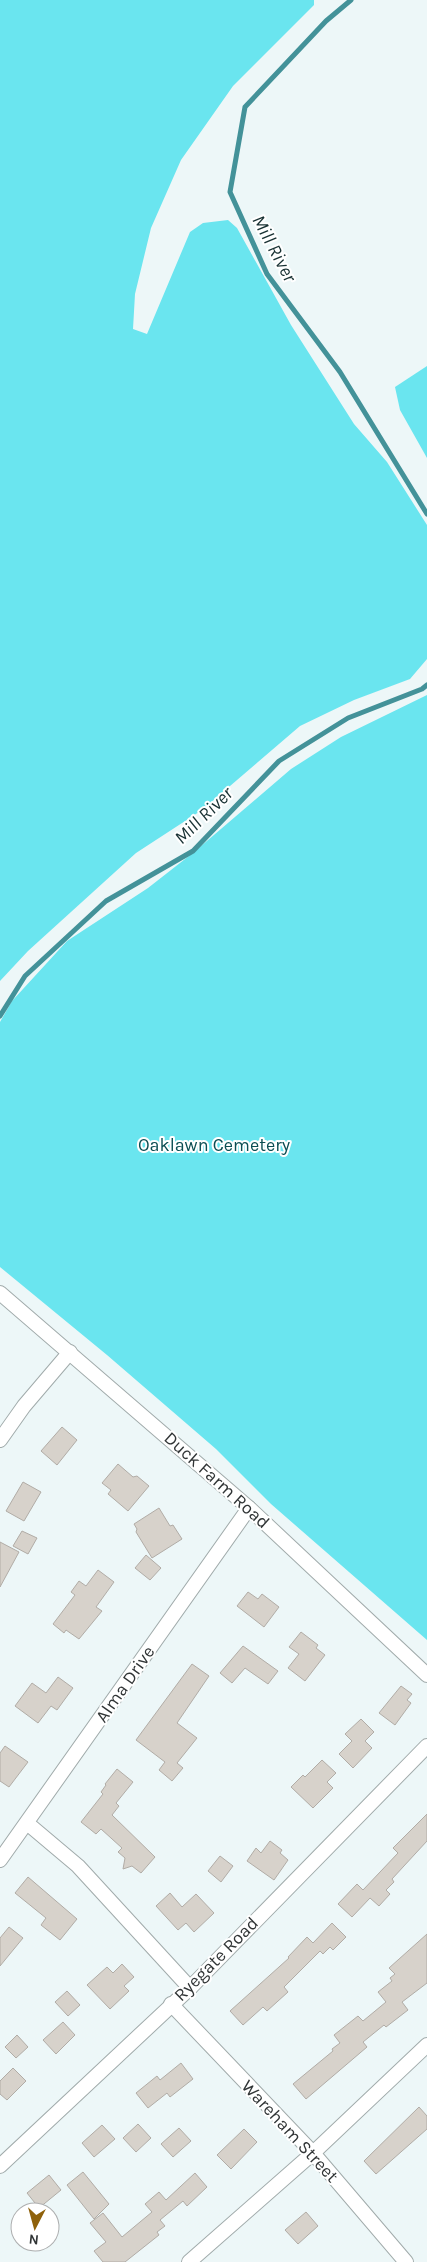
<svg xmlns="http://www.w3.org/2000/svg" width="427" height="2262" viewBox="0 0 427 2262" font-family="Karla,sans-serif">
	<rect width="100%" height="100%" fill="#edf7f8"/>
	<g fill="#6ae5ef">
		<polygon points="0,0 314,0 314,5 233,86 181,160 151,228 135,294 133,329 147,334 190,232 203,223 228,220 237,228 291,325 354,424 387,462 427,525 427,659 410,679 354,700 300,726 202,810 136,853 28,951 0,981"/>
		<polygon points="427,366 427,458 400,410 395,387"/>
		<polygon points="427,695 427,1640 271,1504 216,1449 107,1355 0,1267 0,1022 12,1001 67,941 148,888 194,852 291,769 341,737"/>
	</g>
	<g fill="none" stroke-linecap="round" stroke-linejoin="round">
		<g stroke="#439299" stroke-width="5">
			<polyline points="351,0 326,21 245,107 230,192 267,274 340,372 427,514"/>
			<polyline points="0,1016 25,976 106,901 193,851 279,761 348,718 422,689 427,685"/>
		</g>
	</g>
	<g fill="#d7d2cb" stroke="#b1aca6">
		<polygon points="62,1427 77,1440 57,1465 41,1451"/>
		<polygon points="118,1464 133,1477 137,1476 149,1486 128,1511 108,1494 111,1490 102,1483"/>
		<polygon points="23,1482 41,1492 24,1521 6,1511"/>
		<polygon points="159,1508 170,1526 173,1525 182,1539 152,1558 136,1532 137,1529 134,1524"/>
		<polygon points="22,1531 37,1538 28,1554 13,1546"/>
		<polygon points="0,1542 19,1552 0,1587"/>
		<polygon points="146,1555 161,1568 150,1580 135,1568"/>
		<polygon points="98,1570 114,1582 96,1607 102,1611 79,1639 66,1630 64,1633 53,1624 75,1595 71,1592 79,1581 86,1586"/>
		<polygon points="248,1592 258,1599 262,1594 279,1607 264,1627 237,1606"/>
		<polygon points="301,1632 318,1645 316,1648 325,1655 305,1681 288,1668 299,1654 289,1647"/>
		<polygon points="243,1646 278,1671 268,1684 245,1668 232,1683 220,1673"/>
		<polygon points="192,1664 209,1676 177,1723 197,1738 177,1763 183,1768 172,1781 159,1770 165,1762 136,1740"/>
		<polygon points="58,1677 73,1688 57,1710 51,1706 38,1723 15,1706 32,1683 46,1693"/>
		<polygon points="401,1686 412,1694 407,1700 411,1703 395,1725 379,1713"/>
		<polygon points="361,1719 374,1732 365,1741 372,1748 353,1768 339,1754 352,1741 345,1734"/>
		<polygon points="5,1746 28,1762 9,1787 0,1781 0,1753"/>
		<polygon points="322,1760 336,1773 327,1782 333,1788 313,1808 291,1787 303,1775 305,1777"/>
		<polygon points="117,1769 133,1782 116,1803 119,1806 112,1815 155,1857 141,1873 132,1866 123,1869 125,1858 118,1852 122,1848 101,1829 96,1834 81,1822 103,1794 101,1792 106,1785 105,1784"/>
		<polygon points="427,1814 427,1841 392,1879 394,1882 386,1890 390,1894 379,1906 370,1898 352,1917 338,1904 357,1884 363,1890 398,1853 393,1848"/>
		<polygon points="270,1841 282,1850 280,1853 288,1860 274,1880 247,1861 256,1848 261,1853"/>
		<polygon points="220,1856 233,1866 221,1882 208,1871"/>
		<polygon points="28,1877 77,1919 60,1940 41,1925 46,1918 15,1893"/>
		<polygon points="170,1893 182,1907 196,1894 214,1913 194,1932 186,1923 178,1930 156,1906"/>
		<polygon points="332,1923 346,1937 333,1950 330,1947 323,1954 320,1951 284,1987 288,1992 267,2011 263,2007 243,2025 230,2011 289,1958 288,1957 307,1937 313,1943"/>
		<polygon points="9,1927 23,1938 0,1966 0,1938"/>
		<polygon points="427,1934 427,1983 402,2002 408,2010 386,2027 384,2025 363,2042 367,2047 306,2099 293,2084 333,2051 332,2049 340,2043 334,2035 358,2016 363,2021 386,2002 378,1992 392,1981 390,1978 395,1974 389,1968"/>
		<polygon points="122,1964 134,1977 124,1986 129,1991 110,2009 87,1985 107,1967 113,1973"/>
		<polygon points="67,1991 80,2005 68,2016 55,2002"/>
		<polygon points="63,2022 75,2035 56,2054 43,2040"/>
		<polygon points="17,2035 28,2047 16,2058 5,2047"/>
		<polygon points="181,2063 193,2079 170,2097 167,2093 148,2108 136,2093 157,2076 160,2080"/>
		<polygon points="13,2068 26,2081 7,2100 0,2094 0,2081"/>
		<polygon points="419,2107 427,2116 427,2129 376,2174 364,2161"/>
		<polygon points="138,2124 151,2138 136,2152 123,2138"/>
		<polygon points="102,2125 115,2139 94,2157 82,2143"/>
		<polygon points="179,2128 191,2141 173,2157 161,2144"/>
		<polygon points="244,2129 257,2142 231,2169 217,2155"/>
		<polygon points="83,2172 109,2204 94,2219 67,2185"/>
		<polygon points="195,2173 207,2187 187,2206 183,2201 160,2220 165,2226 157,2232 159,2235 125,2262 103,2262 94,2251 106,2242 90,2223 103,2213 122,2237 152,2212 145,2204 159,2192 166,2200"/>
		<polygon points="49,2175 61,2190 39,2208 27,2193"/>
		<polygon points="306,2212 318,2226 298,2244 285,2230"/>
	</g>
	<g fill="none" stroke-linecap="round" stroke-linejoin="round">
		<defs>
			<g id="minor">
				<polyline points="0,1293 249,1508 427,1675"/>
				<polyline points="0,1440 24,1406 70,1352"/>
				<polyline points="27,1823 78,1866 190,1988"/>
				<polyline points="0,1860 249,1508"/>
				<polyline points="171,2004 313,2153 406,2262"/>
				<polyline points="0,2166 190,1988 427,1746"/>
				<polyline points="189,2262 313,2153 427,2045"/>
			</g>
		</defs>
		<use href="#minor" stroke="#a1abab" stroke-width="16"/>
		<use href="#minor" stroke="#fff" stroke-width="14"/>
	</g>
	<g text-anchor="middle" stroke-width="4" stroke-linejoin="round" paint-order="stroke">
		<g font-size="18" fill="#0b4e53" stroke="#fff">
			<text x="214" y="1151">Oaklawn Cemetery</text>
		</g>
		<g font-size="18" fill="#313536" stroke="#fff">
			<text transform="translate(217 1480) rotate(42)" y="6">Duck Farm Road</text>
			<text transform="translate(125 1684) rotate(-55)" y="6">Alma Drive</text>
			<text transform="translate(216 1959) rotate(-45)" y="6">Ryegate Road</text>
			<text transform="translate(290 2131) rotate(47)" y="6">Wareham Street</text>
		</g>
		<g font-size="19" font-style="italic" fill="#173032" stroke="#fff">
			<text transform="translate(275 248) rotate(62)" y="7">Mill River</text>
			<text transform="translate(203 815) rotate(-44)" y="7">Mill River</text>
		</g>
	</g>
	<g transform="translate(35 2227) rotate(186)"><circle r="24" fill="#ffffff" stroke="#adaeaf"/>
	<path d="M0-4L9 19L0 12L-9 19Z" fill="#8f610a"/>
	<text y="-8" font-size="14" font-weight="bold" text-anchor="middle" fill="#313536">N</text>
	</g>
</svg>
